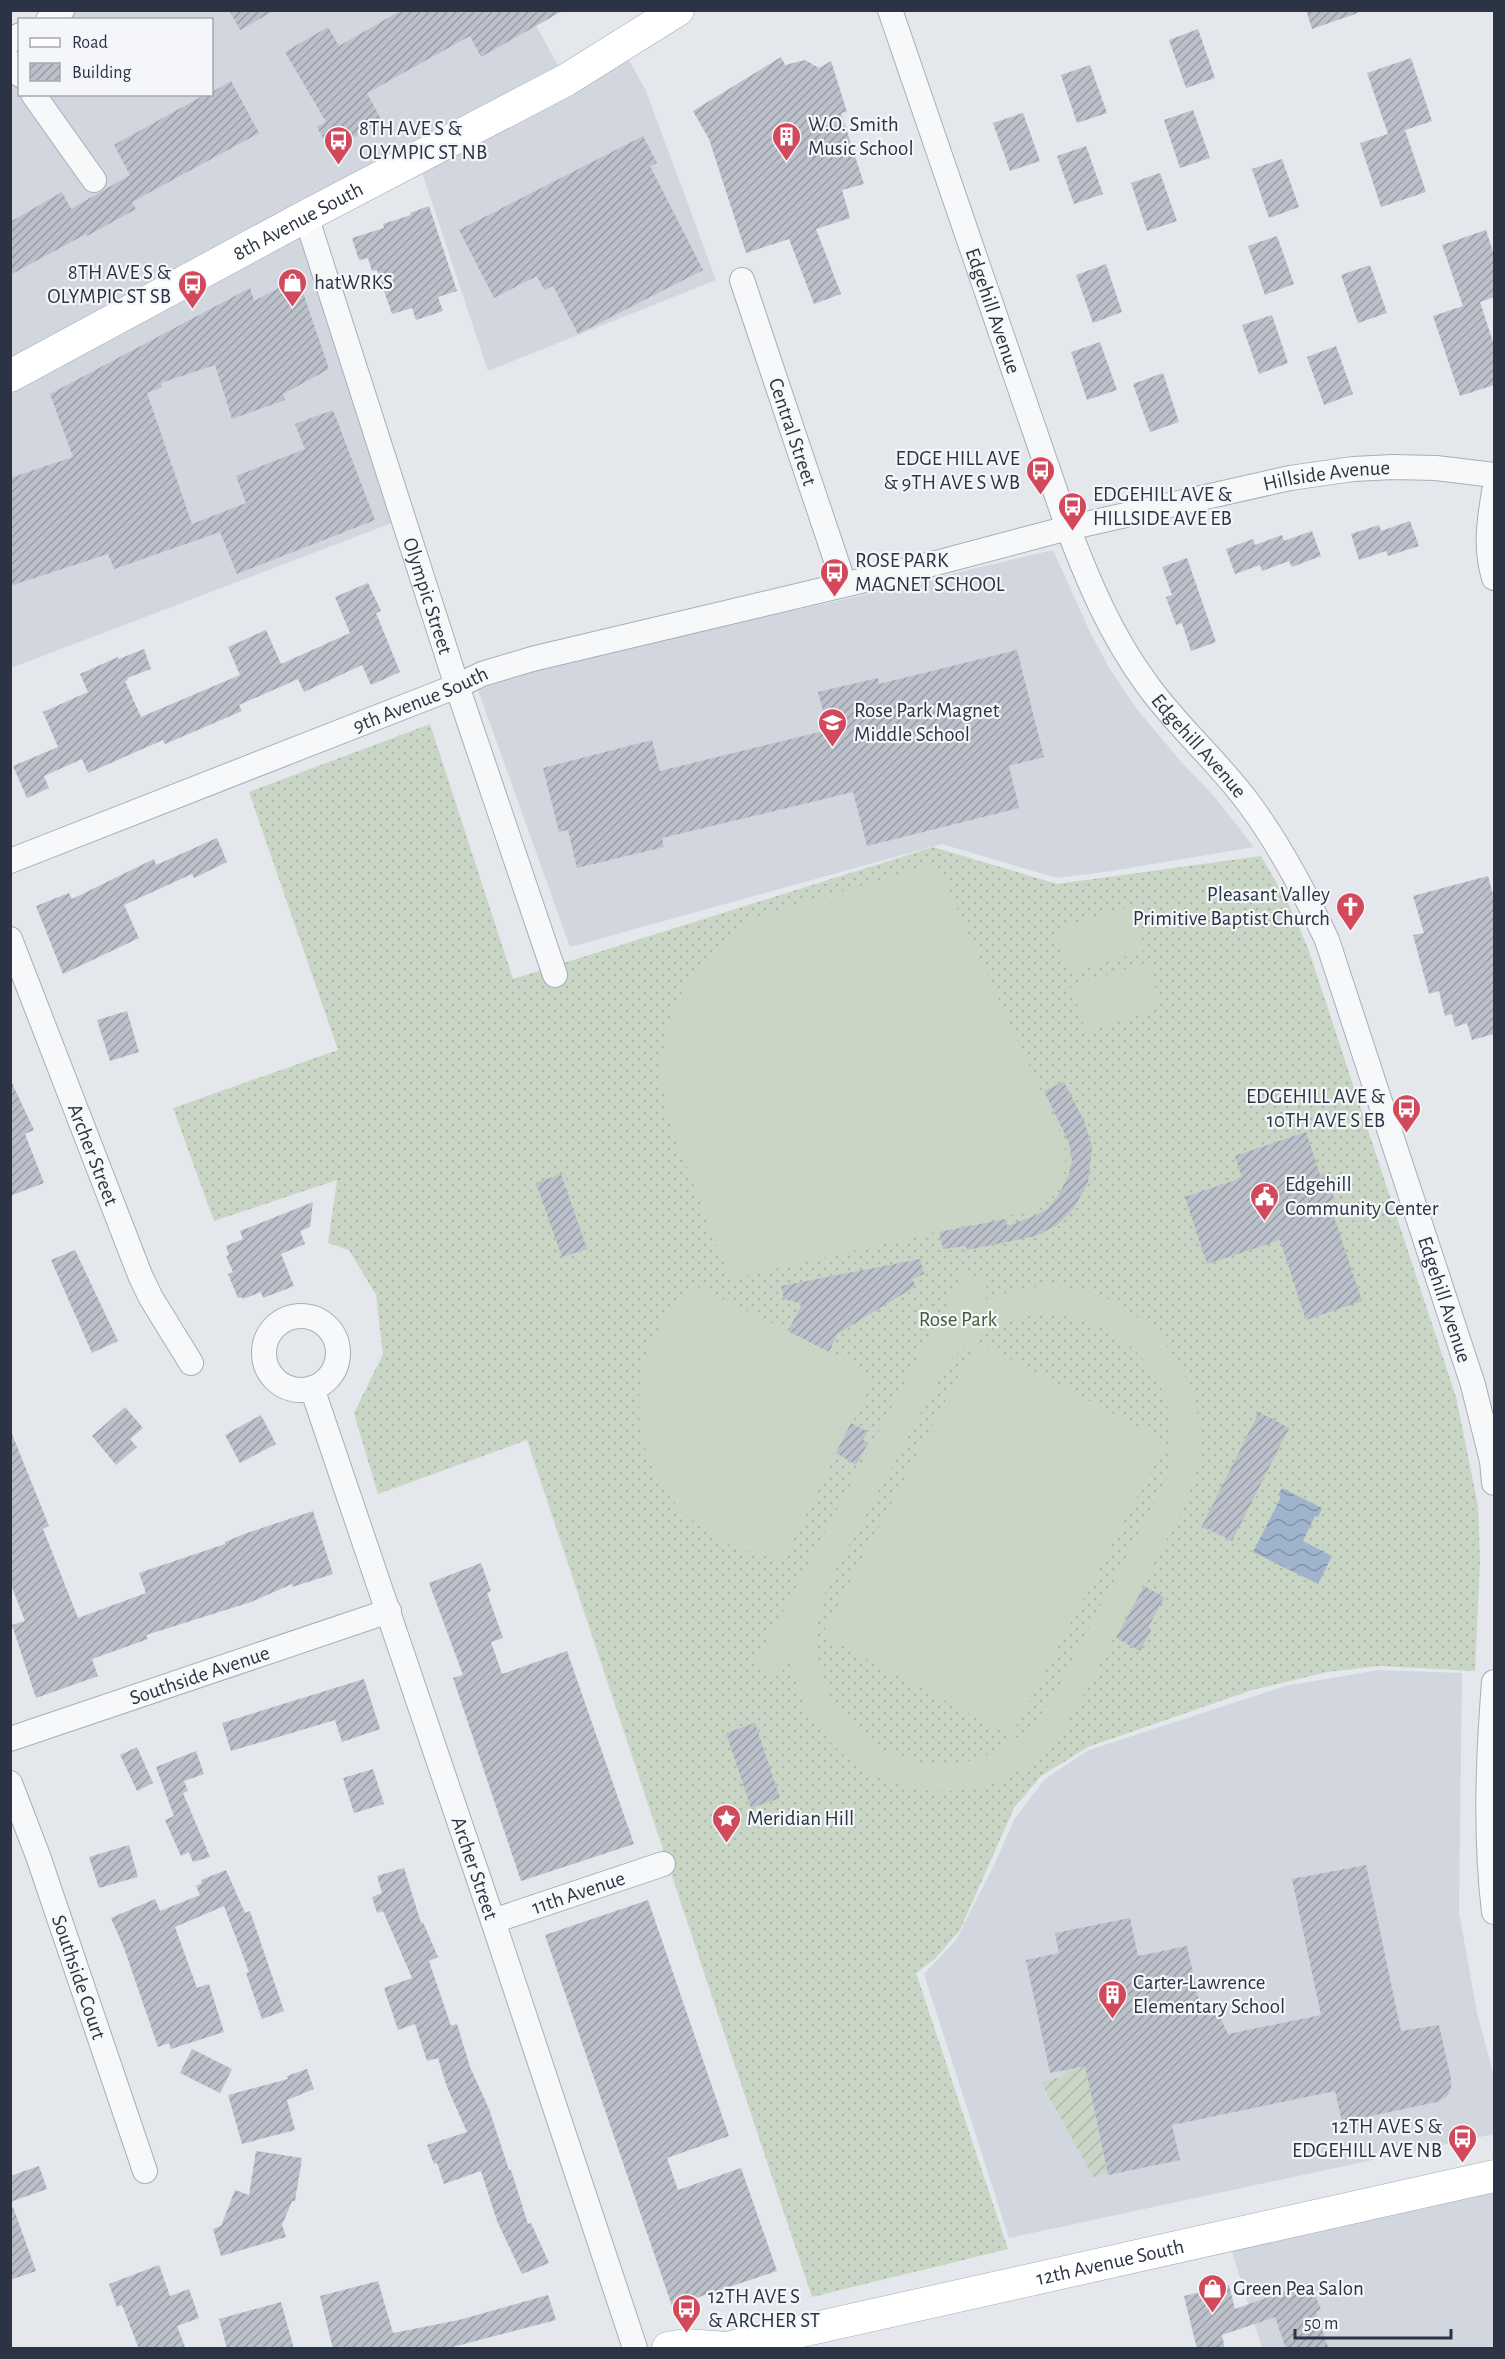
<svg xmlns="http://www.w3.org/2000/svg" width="1505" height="2359" viewBox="0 0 1505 2359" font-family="'Alegreya Sans',sans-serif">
	<defs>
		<pattern id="grass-dots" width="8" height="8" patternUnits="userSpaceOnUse" patternTransform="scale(1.5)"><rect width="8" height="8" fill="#c9d6c5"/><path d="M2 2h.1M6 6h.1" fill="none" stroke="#adb8ab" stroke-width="1.8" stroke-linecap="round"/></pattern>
		<pattern id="garden-furrows" width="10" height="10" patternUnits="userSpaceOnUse" patternTransform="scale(1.5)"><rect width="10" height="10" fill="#c9d6c5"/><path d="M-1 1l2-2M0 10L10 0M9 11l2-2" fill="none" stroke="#adb8ab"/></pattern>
		<pattern id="water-waves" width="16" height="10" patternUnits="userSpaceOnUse" patternTransform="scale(1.5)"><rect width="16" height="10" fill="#9fb4cc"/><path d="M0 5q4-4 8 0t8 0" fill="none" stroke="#8293a7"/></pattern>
		<pattern id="building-hatch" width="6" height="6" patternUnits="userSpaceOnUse" patternTransform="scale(1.5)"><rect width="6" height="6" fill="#bbc0ca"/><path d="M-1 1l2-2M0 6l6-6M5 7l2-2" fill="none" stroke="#989da6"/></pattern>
	</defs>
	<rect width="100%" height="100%" fill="#e4e7ec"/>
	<g fill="#d2d6de">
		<polygon points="62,11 528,11 566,80 621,46 646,91 716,280 488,371 417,157 306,216 405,518 11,668 11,41 19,35 20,94 212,94 212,20 48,19"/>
		<polygon points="1053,550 1090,632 1108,666 1136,708 1182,763 1212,794 1254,847 1112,871 1057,878 942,844 570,947 478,690 551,664 846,599"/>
		<polygon points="1379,1670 1462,1673 1459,1912 1477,2013 1494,2076 1494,2134 1009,2238 924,1974 956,1940 994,1865 1015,1818 1045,1779 1089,1750 1285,1686"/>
		<polygon points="1494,2176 1494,2348 1262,2348 1227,2236"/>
	</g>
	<polygon fill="url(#grass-dots)" points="430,724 513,979 933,847 1057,884 1261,856 1288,903 1308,948 1456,1397 1478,1506 1480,1560 1475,1671 1379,1666 1327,1672 1252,1690 1088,1747 1041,1776 1014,1808 960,1930 935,1959 916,1973 1008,2249 812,2297 527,1440 378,1494 354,1413 383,1354 376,1295 349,1250 328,1243 337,1180 214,1221 173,1108 338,1050 249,792"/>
	<polygon fill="url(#garden-furrows)" points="1085,2066 1107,2173 1093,2177 1041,2082 1066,2076 1065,2070"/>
	<g fill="#c9d6c5" fill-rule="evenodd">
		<path d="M936,863L1063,1139C1071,1175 1058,1197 1025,1212L730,1279C716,1244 703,1208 689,1173C679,1147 668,1122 664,1095C652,1021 694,953 757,917Z"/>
		<polygon points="1131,907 1144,951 1069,974 1055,929"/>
		<polygon points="1148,962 1161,1008 1086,1032 1071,986"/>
		<path d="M964,1271L988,1284L979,1302C1002,1293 1025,1286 1050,1286C1142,1288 1216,1378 1197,1468C1194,1483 1188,1497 1182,1511L1063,1732C1046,1750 1029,1767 1007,1777C910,1821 807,1760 790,1658L779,1677L755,1664ZM1050,1314C1139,1322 1189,1395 1166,1481L1052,1699C960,1839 765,1733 830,1580L948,1363C976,1331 1007,1316 1050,1314Z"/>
		<path d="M692,1284L863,1368L870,1387L783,1560C764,1556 743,1552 726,1543C622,1489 612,1363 692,1284Z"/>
		<polygon points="977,1341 1166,1442 1011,1736 822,1635"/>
	</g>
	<polygon fill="url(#water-waves)" points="1282,1488 1322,1508 1318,1517 1315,1516 1303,1541 1332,1556 1318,1584 1253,1552 1281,1497 1278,1495"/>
	<g fill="url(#building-hatch)">
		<polygon points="229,10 275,10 240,30"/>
		<polygon points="402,10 564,10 481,57 470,36 367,93 382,121 330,151 317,127 326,122 285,52 328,27 339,46"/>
		<polygon points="1306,10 1357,10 1358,13 1312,29"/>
		<polygon points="1198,29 1215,78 1186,88 1169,40"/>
		<polygon points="781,57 785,65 805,60 819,68 831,61 847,112 841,113 864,184 842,190 850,218 816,229 841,294 814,304 789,239 746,253 709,139 693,111"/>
		<polygon points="1411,58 1432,121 1405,130 1426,192 1381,207 1360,143 1388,134 1367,73"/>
		<polygon points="1090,65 1107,113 1077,123 1061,75"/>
		<polygon points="231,81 259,133 132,202 136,209 87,236 86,234 10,275 10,222 62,192 71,209 130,175 114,145 206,94 212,94 212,92"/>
		<polygon points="1193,110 1210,158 1180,168 1164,120"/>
		<polygon points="1023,113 1040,161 1010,171 993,123"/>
		<polygon points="643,136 657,163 650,166 703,270 578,334 553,286 544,290 537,276 494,298 459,230"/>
		<polygon points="1086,146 1103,194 1074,204 1057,156"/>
		<polygon points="1282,159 1299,207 1269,218 1252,169"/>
		<polygon points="1160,173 1177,221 1147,231 1131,183"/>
		<polygon points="429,206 457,291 438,297 443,311 416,320 412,308 392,314 377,270 372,271 368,258 359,260 352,238 384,228 383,224 411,215 410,213"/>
		<polygon points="1486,230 1494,255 1494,297 1480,302 1494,345 1494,385 1460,396 1433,316 1463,306 1442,245"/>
		<polygon points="1277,236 1294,284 1265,295 1248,246"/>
		<polygon points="1106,264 1122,312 1093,323 1076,275"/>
		<polygon points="1370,265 1387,313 1358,323 1341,275"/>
		<polygon points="298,278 329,369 283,394 285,400 232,419 215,365 161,383 162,387 147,393 192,524 246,503 236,476 305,449 295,424 333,410 375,520 237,574 220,532 114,569 108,554 10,586 10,478 73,457 50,394 250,288 254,301"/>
		<polygon points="1272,315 1288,363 1259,374 1242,325"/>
		<polygon points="1100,342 1117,390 1087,400 1071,352"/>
		<polygon points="1336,346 1353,394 1324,405 1307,357"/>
		<polygon points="1163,373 1179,422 1150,432 1133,384"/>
		<polygon points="1410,521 1419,546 1388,556 1386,551 1359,560 1351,534 1379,525 1381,531"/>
		<polygon points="1312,531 1321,556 1292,567 1289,561 1262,571 1260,565 1235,574 1226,549 1253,539 1255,545 1282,535 1284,541"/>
		<polygon points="1187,558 1216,642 1191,651 1182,623 1176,625 1166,597 1172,595 1162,567"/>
		<polygon points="368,583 381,611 376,613 400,672 371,685 362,665 304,692 298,679 239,705 242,711 165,744 163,740 88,773 82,759 44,776 49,788 27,798 13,766 58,747 43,712 88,692 80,674 118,657 119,659 144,649 151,669 127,678 128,680 125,681 141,717 240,675 228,647 266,630 281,664 350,633 335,597"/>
		<polygon points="1017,650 1044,757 1009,766 1019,808 867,846 853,792 662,838 664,847 577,868 568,830 559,832 543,768 652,740 660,771 828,730 818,692 878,678 879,684"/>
		<polygon points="217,838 227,862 194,878 192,874 124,905 139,938 63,974 36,906 69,893 72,899 154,859 156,865"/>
		<polygon points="1488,876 1494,898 1494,1034 1472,1040 1467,1023 1455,1027 1452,1014 1445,1016 1439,991 1429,994 1413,935 1424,933 1413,896"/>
		<polygon points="127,1011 139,1052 110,1061 97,1020"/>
		<polygon points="10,1079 34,1130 25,1134 44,1183 10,1196"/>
		<polygon points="1064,1082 1084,1121 1092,1147 1088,1182 1074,1208 1057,1225 1036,1236 967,1250 966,1246 943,1249 939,1232 1006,1219 1007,1226 1032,1217 1047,1209 1058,1196 1069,1174 1072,1160 1069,1143 1044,1091"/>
		<polygon points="1306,1132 1320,1175 1326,1173 1335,1200 1329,1202 1362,1301 1306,1320 1280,1240 1207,1264 1185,1197 1242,1178 1235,1156"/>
		<polygon points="561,1174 587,1249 562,1257 536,1183"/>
		<polygon points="313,1202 310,1227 300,1231 305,1244 281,1254 294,1286 263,1298 261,1292 243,1299 242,1297 238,1298 228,1274 233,1272 226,1256 229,1255 226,1246 243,1239 240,1231"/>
		<polygon points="75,1250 118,1341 92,1353 51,1260"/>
		<polygon points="920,1259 924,1274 912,1279 916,1286 837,1334 829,1352 788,1331 802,1304 784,1299 781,1286"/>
		<polygon points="125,1407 143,1428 130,1439 137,1447 116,1465 92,1436"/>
		<polygon points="1259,1412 1289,1428 1232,1541 1202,1526"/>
		<polygon points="261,1415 276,1444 240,1463 225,1435"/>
		<polygon points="851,1423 867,1431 863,1440 868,1443 856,1465 836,1453"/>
		<polygon points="10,1434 12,1434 49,1526 43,1529 78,1618 146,1593 139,1573 225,1544 225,1542 244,1534 313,1511 333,1574 292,1587 292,1584 251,1602 146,1635 148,1639 92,1659 98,1676 36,1698 12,1625 25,1621 10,1582"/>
		<polygon points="481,1563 491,1591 487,1593 503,1638 491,1642 502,1674 567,1651 634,1844 521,1881 453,1678 463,1675 429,1583"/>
		<polygon points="1144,1586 1164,1597 1148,1628 1151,1630 1140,1651 1116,1638"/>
		<polygon points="364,1679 380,1729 342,1742 335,1720 231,1751 222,1723"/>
		<polygon points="755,1723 780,1798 751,1808 726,1733"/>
		<polygon points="137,1747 153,1783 137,1791 120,1755"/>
		<polygon points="196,1751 204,1774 184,1781 188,1791 183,1793 210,1857 193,1862 189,1852 181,1856 165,1820 174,1816 156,1767"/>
		<polygon points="373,1769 384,1804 354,1813 343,1778"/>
		<polygon points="129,1845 138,1877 99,1888 89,1857"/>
		<polygon points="1366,1865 1401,2031 1439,2025 1451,2079 1451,2088 1447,2096 1437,2102 1342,2122 1335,2091 1172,2125 1180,2160 1108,2175 1085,2066 1050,2073 1026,1960 1059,1953 1055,1933 1130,1918 1138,1956 1187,1946 1200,2005 1221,2019 1228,2034 1321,2015 1292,1879"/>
		<polygon points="404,1868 421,1923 423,1922 438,1957 429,1961 451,2026 457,2024 470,2067 489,2109 509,2170 511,2170 528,2224 531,2223 549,2263 522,2274 497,2221 481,2171 444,2184 437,2163 434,2164 427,2145 467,2132 447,2087 438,2058 427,2061 415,2024 398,2030 384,1988 412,1978 383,1911 377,1913 372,1897 382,1893 377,1876"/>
		<polygon points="226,1870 245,1913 250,1911 284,2011 262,2019 246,1973 249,1972 224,1906 175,1927 197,1988 209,1984 224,2032 171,2049 169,2043 158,2047 124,1948 111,1918 155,1899 160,1911 200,1895 196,1886 202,1883 201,1880"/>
		<polygon points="648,1900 729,2136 667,2158 678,2190 741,2168 777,2271 672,2306 545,1935"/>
		<polygon points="192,2049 232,2069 220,2093 180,2073"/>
		<polygon points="307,2069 314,2089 287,2100 295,2130 242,2144 228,2095 288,2079 287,2076"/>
		<polygon points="256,2151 302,2158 295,2201 292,2201 282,2225 286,2237 221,2256 213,2229 221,2226 235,2190 249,2195"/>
		<polygon points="39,2166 47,2189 10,2202 10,2176"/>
		<polygon points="13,2207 36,2271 10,2280 10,2208"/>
		<polygon points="159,2265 170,2296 189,2289 199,2318 177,2326 186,2349 139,2349 122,2305 117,2307 109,2284"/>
		<polygon points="378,2281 393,2333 459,2320 548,2295 556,2320 445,2349 333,2349 320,2296"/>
		<polygon points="1308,2283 1310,2290 1313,2289 1321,2310 1316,2312 1329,2349 1286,2349 1275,2317 1222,2335 1225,2349 1197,2349 1184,2296 1229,2285 1235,2309"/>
		<polygon points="281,2302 294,2349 227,2349 219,2319"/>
	</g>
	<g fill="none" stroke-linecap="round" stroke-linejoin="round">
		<defs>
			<g id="minor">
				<path id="s1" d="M890,10L1068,528C1089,583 1111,635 1146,683C1177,727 1219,762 1250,805C1281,847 1305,893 1327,940L1473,1385L1492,1461L1494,1483"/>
				<polyline points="48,20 62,10"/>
				<polyline points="10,41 20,35"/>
				<polyline points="10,62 20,75"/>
				<polyline points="33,94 94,180"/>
				<path id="s2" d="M306,216L457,686L555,975"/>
				<path id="s3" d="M742,280L844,584"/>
				<path d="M1494,492C1489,522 1485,548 1494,578"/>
				<path id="s4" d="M10,861L457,686L482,674L532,659L936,563L1068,528L1290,478L1353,469L1393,467L1436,468L1494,475"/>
				<path id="s5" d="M10,939L140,1275L151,1298L191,1363"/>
				<circle cx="301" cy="1353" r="37"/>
				<path id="s6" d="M312,1388L493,1921L635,2348"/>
				<path d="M1494,1682C1488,1759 1485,1836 1494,1912"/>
				<path id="s7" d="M10,1739L389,1611"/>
				<path id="s8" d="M10,1783L38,1856L145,2171"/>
				<path id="s9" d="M493,1921L663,1864"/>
			</g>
			<g id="major">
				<path id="s10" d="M10,376L306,216L566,80L678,10"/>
				<path id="s11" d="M668,2348L686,2345L726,2348L1494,2176"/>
			</g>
		</defs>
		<use href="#minor" stroke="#a9aeb7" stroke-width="26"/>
		<use href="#major" stroke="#a3abb8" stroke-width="33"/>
		<use href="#minor" stroke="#f7f8fa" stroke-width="24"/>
		<use href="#major" stroke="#fff" stroke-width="32"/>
	</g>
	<defs>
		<symbol id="building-pin" viewBox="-11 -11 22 30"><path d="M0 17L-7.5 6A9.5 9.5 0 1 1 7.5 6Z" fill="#d1495b" stroke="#f4f6f9"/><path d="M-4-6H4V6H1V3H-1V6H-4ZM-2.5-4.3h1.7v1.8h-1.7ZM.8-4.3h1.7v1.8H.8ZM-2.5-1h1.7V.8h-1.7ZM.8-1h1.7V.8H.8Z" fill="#fff"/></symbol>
		<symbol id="bus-pin" viewBox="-11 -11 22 30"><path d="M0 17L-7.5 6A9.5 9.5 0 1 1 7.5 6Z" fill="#d1495b" stroke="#f4f6f9"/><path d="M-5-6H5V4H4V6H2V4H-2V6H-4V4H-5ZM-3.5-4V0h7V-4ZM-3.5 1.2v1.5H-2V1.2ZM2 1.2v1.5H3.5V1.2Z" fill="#fff"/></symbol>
		<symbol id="shop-pin" viewBox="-11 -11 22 30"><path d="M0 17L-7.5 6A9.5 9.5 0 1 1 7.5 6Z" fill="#d1495b" stroke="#f4f6f9"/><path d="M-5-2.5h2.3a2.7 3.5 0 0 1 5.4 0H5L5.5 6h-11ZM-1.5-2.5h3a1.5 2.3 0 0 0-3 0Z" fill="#fff"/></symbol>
		<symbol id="school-pin" viewBox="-11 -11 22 30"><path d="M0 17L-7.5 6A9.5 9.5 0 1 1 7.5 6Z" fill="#d1495b" stroke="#f4f6f9"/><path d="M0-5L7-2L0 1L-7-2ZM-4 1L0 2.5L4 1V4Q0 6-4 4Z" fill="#fff"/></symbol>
		<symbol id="church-pin" viewBox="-11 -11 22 30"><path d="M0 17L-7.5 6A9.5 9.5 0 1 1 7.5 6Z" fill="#d1495b" stroke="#f4f6f9"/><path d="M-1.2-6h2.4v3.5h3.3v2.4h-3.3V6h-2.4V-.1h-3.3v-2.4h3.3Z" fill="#fff"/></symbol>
		<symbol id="civic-pin" viewBox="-11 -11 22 30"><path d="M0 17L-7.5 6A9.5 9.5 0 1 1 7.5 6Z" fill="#d1495b" stroke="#f4f6f9"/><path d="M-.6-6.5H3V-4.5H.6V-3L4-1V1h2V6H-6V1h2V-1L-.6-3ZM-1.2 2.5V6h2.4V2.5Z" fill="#fff"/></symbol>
		<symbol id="sight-pin" viewBox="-11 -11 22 30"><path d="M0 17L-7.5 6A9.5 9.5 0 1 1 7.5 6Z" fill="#d1495b" stroke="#f4f6f9"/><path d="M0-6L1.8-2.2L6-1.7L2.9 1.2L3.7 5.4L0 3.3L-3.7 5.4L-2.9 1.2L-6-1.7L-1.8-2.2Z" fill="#fff"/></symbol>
	</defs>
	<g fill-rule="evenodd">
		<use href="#building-pin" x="770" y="120" width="33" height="45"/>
		<use href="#bus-pin" x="322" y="124" width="33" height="45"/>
		<use href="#shop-pin" x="276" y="266" width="33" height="45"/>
		<use href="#bus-pin" x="176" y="268" width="33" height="45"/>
		<use href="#bus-pin" x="1024" y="454" width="33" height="45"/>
		<use href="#bus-pin" x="1056" y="490" width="33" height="45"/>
		<use href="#bus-pin" x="818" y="556" width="33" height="45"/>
		<use href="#school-pin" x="816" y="706" width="33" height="45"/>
		<use href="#church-pin" x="1334" y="890" width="33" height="45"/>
		<use href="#bus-pin" x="1390" y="1092" width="33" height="45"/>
		<use href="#civic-pin" x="1248" y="1180" width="33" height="45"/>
		<use href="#sight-pin" x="710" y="1802" width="33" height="45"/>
		<use href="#building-pin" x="1096" y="1978" width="33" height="45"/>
		<use href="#bus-pin" x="1446" y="2122" width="33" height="45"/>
		<use href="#shop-pin" x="1196" y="2272" width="33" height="45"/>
		<use href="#bus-pin" x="670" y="2292" width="33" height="45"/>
	</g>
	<g text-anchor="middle" stroke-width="4.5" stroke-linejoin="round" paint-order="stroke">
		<g font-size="21" fill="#2b3445" stroke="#f4f6f9" text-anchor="start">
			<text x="808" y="131">W.O. Smith<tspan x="808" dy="24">Music School</tspan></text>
			<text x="359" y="135">8TH AVE S &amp;<tspan x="359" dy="24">OLYMPIC ST NB</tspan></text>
			<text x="171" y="279" text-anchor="end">8TH AVE S &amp;<tspan x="171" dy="24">OLYMPIC ST SB</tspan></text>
			<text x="314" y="289">hatWRKS</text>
			<text x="1020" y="465" text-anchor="end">EDGE HILL AVE<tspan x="1020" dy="24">&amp; 9TH AVE S WB</tspan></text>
			<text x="1093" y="501">EDGEHILL AVE &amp;<tspan x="1093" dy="24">HILLSIDE AVE EB</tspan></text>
			<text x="855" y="567">ROSE PARK<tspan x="855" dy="24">MAGNET SCHOOL</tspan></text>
			<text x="854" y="717">Rose Park Magnet<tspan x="854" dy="24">Middle School</tspan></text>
			<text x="1330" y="901" text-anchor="end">Pleasant Valley<tspan x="1330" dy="24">Primitive Baptist Church</tspan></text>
			<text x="1385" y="1103" text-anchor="end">EDGEHILL AVE &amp;<tspan x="1385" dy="24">10TH AVE S EB</tspan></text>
			<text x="1285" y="1191">Edgehill<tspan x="1285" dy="24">Community Center</tspan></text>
			<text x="747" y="1825">Meridian Hill</text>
			<text x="1133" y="1989">Carter-Lawrence<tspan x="1133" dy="24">Elementary School</tspan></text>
			<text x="1442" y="2133" text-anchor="end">12TH AVE S &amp;<tspan x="1442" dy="24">EDGEHILL AVE NB</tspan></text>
			<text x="1233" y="2295">Green Pea Salon</text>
			<text x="708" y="2303">12TH AVE S<tspan x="708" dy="24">&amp; ARCHER ST</tspan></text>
		</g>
		<g font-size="21" fill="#2b3445" stroke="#f4f6f9">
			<text dy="7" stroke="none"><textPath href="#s10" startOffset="327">8th Avenue South</textPath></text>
			<text dy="7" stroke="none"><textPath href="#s1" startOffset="318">Edgehill Avenue</textPath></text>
			<text dy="7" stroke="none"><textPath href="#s3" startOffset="160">Central Street</textPath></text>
			<text dy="7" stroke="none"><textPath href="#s4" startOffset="1376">Hillside Avenue</textPath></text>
			<text dy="7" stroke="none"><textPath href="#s2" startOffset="399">Olympic Street</textPath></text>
			<text dy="7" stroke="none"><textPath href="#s4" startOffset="441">9th Avenue South</textPath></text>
			<text dy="7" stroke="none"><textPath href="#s1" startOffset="804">Edgehill Avenue</textPath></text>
			<text dy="7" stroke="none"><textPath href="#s5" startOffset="231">Archer Street</textPath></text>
			<text dy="7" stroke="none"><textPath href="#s1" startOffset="1416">Edgehill Avenue</textPath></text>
			<text dy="7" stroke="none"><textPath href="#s7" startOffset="200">Southside Avenue</textPath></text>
			<text dy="7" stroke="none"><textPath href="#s6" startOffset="507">Archer Street</textPath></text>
			<text dy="7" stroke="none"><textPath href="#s9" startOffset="90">11th Avenue</textPath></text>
			<text dy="7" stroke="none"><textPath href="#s8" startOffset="206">Southside Court</textPath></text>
			<text dy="7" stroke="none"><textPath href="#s11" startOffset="452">12th Avenue South</textPath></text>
		</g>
		<g font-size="21" fill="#3f6138" stroke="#f4f6f9">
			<text x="958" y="1326">Rose Park</text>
		</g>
	</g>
	<rect width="1505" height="2359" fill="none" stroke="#2b3445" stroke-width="24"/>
	<rect x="18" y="18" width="195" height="78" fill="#f4f6f9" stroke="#a4a8b1" stroke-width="1.5"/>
	<rect x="30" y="38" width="30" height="9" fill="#ffffff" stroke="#a4a8b1" stroke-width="1.5"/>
	<text x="72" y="48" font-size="18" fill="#2b3445">Road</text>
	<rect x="30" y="63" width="30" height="18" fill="url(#building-hatch)" stroke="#a4a8b1" stroke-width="1.5"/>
	<text x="72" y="78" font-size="18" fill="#2b3445">Building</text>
	<path d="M1295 2329v9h156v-9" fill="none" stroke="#2b3445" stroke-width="3"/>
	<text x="1304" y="2329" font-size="18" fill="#2b3445" stroke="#f4f6f9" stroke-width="4.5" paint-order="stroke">50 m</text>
</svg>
